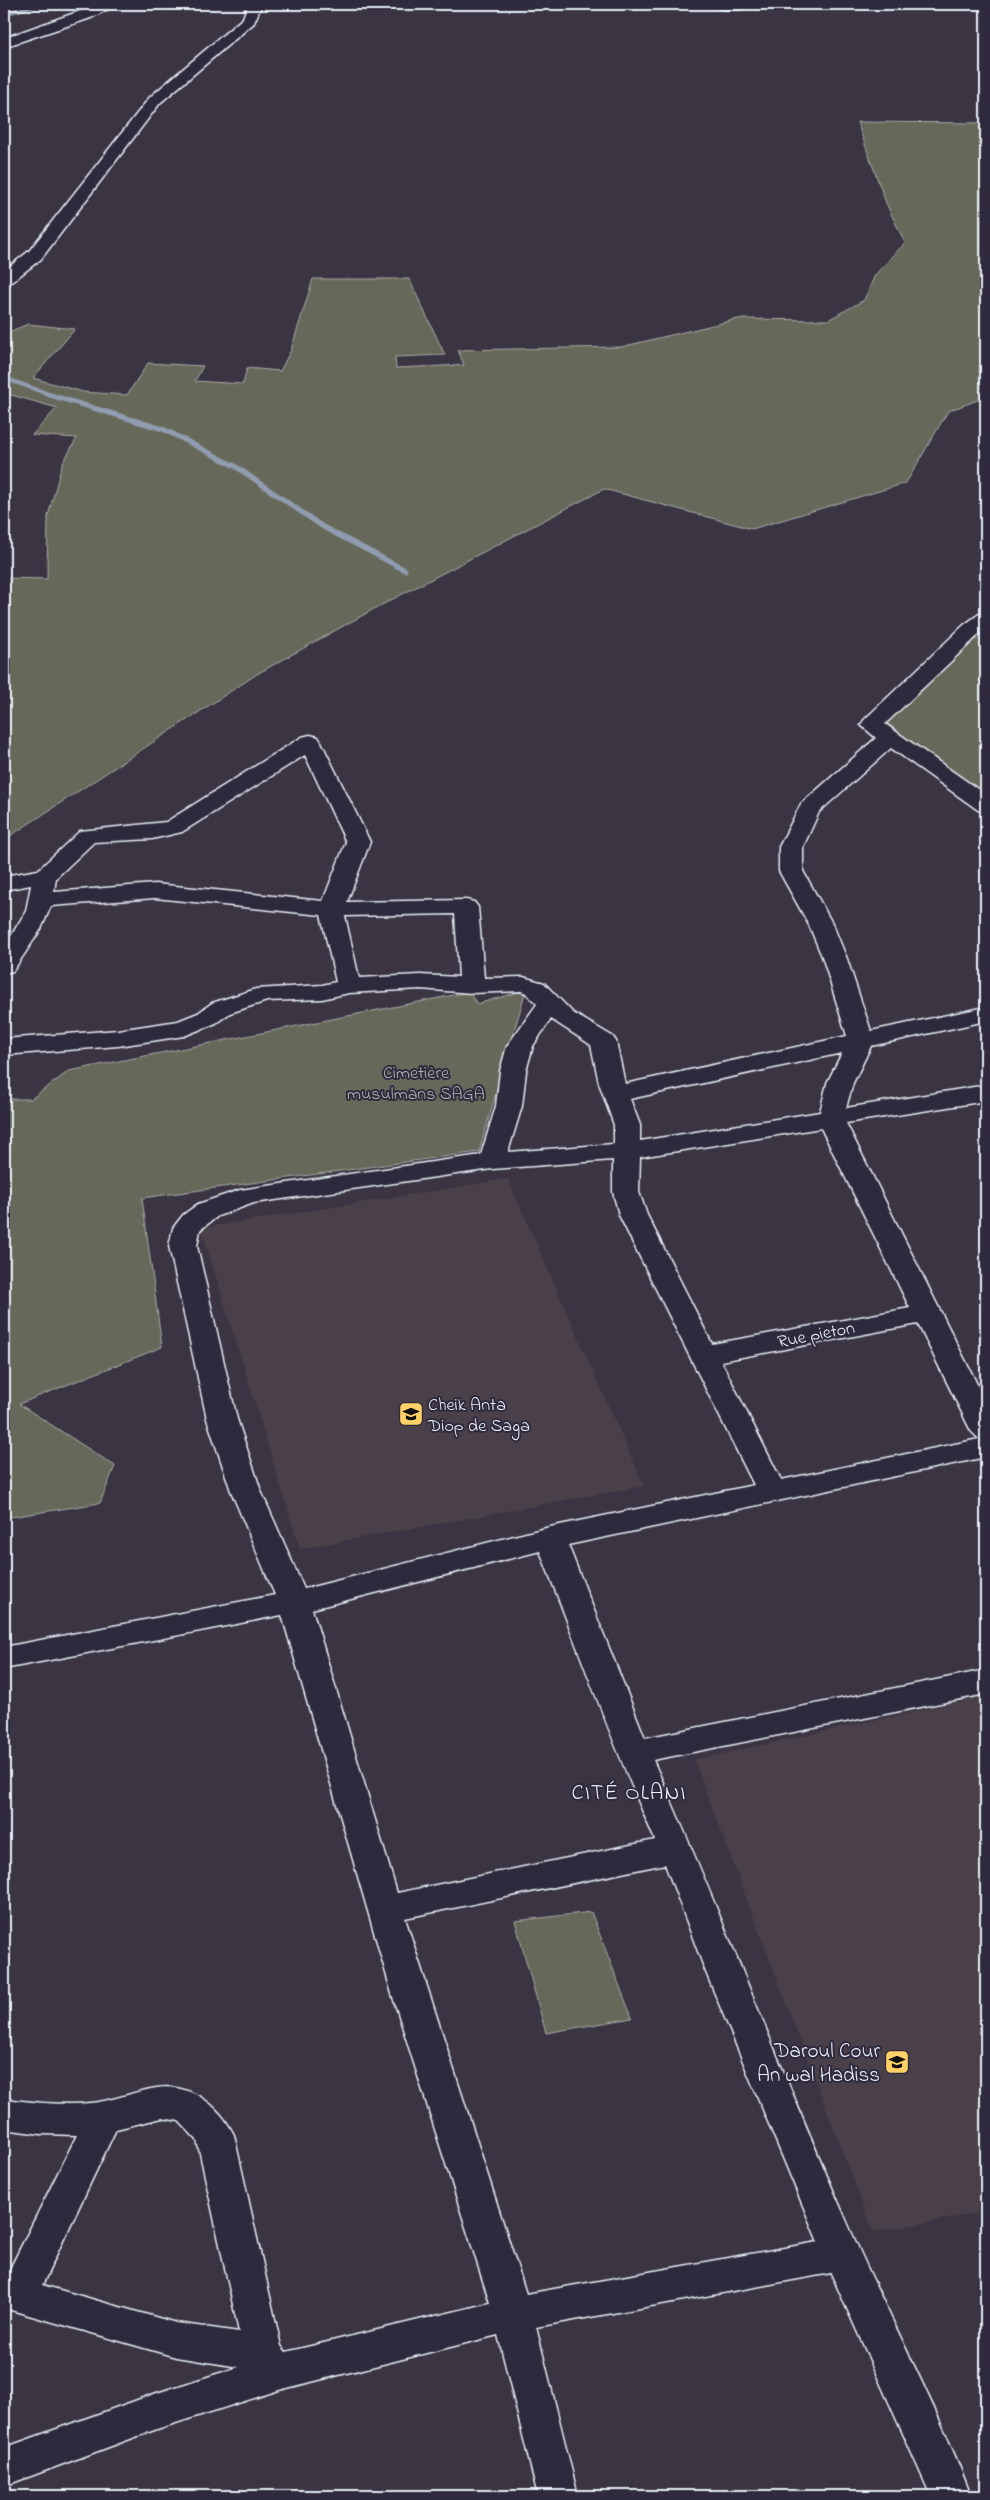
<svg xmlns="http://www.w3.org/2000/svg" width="990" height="2500" viewBox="0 0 990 2500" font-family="'Indie Flower',sans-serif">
	<rect width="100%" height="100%" fill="#3b3443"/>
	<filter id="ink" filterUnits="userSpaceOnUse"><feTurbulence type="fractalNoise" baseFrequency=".02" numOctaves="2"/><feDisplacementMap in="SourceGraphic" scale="10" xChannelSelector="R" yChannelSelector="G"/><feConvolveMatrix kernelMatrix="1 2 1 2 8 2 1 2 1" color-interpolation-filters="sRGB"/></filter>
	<g filter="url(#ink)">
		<g fill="#4a414a">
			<polygon points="508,1179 644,1486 300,1549 201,1228"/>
			<polygon points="986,1696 986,2212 873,2232 694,1760"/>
		</g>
		<g fill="#66695a" stroke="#a7ada9">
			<polygon points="857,122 986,123 986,397 948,411 906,483 752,529 604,489 374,609 257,674 4,840 4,578 47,579 48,516 62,464 77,438 32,435 57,408 4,393 4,334 28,324 75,329 33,378 83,392 127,395 148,363 203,366 195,381 243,384 247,368 280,371 291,350 313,279 409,279 445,355 395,357 396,368 464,365 458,350 621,347 738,319 828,320 864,300 875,275 905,243 886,203"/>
			<polygon points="986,637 986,796 914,745 885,721 971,641"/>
			<polygon points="526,990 479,1152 142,1198 162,1347 19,1404 115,1466 100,1503 4,1518 4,1099 31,1099 69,1071 469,992 477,1004"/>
			<polygon points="591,1912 632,2018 546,2033 515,1921"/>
		</g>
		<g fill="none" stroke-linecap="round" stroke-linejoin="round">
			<g stroke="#909cb0" stroke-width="4">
				<polyline points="4,14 39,4"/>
				<polyline points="4,378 54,396"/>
			</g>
			<polyline stroke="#909cb0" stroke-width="5" points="50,395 163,429 235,466 323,527 405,570"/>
			<defs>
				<g id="minor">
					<polygon points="100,4 118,4 91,18 4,47 4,38"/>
					<polygon points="248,4 262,4 254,23 160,103 41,259 10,283 4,284 4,271 29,251 150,97 243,18"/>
					<path d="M710,4H754C748,11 716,11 710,4Z"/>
					<path d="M986,612V628L885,724L986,795V812L978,810L891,748L819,812L803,847V871L833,925L847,959L871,1031L986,1007V1021L871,1046L853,1083L846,1108L986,1085V1101L846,1123L986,1402V1457L568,1545L645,1738L986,1670V1694L653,1760C726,1923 788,2091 861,2254C898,2335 940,2414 971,2496H931L831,2273L536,2327L578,2496H538L498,2335L279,2390L157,2429L4,2486V2448L157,2393L239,2367L176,2357L4,2308V2274L7,2275L77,2135L41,2134L4,2129V2099C33,2102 62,2106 91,2103C112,2101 130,2093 151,2089C187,2081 218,2103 234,2135L281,2346L286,2352L490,2303L392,1994L282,1615L4,1669V1647L275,1595L231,1491L207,1419L169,1246L173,1228L183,1215L198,1204L240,1190L481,1155L496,1106L500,1071L507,1046L537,1004L526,993L521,991L472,993L420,989L349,993L322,999L267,1001L230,1013L216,1023L184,1036L118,1046L4,1055V1039L118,1030L178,1021L198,1013L212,1003L256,989L322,985L336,982L321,915L155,898L51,906L41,929L13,971L4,973V948L26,911L31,885L4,890V876L38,870L80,831L166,822L302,737L310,735L318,737L321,742L370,842L347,902L466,900L474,902L478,907L484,978L523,977L544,983L573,1013L612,1036L616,1041L625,1084L847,1036L823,959L809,925L779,871V847L801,804L876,738L861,725L864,720L964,625L979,614ZM305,755L346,842L323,901L155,884L54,892L56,878L94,842L152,839L182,832ZM455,914L459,977L420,975L359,978L345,916ZM551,1019L591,1045L599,1083L614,1125V1144L508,1152L522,1106L526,1071L533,1046ZM842,1053L827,1083L820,1112L640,1141V1125L630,1099ZM821,1128L910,1308L712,1344L647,1215L639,1192L640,1157ZM613,1160V1192L619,1215L754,1485L550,1527L304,1589L261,1491L237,1419L197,1246L200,1230L218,1216L254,1203L492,1169ZM918,1324L971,1431L979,1439L781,1480L721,1361ZM540,1551C578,1648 613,1745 655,1840L397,1893L312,1609ZM665,1864L705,1970L818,2242L526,2294L405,1918ZM162,2118L179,2121L197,2140L239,2332L176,2323L42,2285L116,2129Z"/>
				</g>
			</defs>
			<use href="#minor" stroke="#e8f1f8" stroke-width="3"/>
			<use href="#minor" fill="#2f2a3d" fill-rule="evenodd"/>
		</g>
	</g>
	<defs>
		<symbol id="school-square" viewBox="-11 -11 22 22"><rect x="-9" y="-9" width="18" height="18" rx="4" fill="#ffd166" stroke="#2f2a3d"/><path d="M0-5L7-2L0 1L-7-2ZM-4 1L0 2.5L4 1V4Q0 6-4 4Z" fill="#111"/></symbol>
	</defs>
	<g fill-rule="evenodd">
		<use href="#school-square" x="397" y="1400" width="28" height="28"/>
		<use href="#school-square" x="883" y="2048" width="28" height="28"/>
	</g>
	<g text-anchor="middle" stroke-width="4" stroke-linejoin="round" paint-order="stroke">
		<g font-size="18" fill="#aeb4b1" stroke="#2f2a3d">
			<text x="416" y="1078">Cimetière<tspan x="416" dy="21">musulmans SAGA</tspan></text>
		</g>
		<g font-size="18" fill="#e8f1f8" stroke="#2f2a3d">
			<text transform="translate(816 1334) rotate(-11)" y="6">Rue pieton</text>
		</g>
		<g font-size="18" fill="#e8f1f8" stroke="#2f2a3d" text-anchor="start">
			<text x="428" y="1410">Cheik Anta<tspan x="428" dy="21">Diop de Saga</tspan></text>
		</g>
		<g font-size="21" fill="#e8f1f8" stroke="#2f2a3d" text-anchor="end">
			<text x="880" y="2057">Daroul Cour<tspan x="880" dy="24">An wal Hadiss</tspan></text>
		</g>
		<g font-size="22" letter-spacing="1" fill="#e8f1f8" stroke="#2f2a3d">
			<text x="629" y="1799">CITÉ OLANI</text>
		</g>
	</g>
	<rect width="990" height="2500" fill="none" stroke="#2f2a3d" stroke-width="20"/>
	<rect x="10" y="10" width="970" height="2480" fill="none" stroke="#e8f1f8" stroke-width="2" filter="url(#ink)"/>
</svg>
